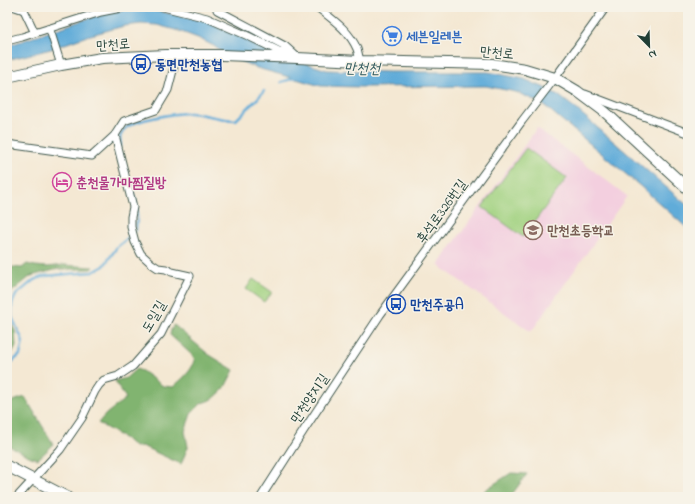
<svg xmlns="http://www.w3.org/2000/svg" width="695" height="504" viewBox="0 0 695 504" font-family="'Indie Flower','Poor Story',sans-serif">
	<rect width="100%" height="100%" fill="#f7f3e8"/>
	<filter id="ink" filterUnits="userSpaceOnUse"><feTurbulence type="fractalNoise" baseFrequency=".025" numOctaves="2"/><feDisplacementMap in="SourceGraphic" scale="8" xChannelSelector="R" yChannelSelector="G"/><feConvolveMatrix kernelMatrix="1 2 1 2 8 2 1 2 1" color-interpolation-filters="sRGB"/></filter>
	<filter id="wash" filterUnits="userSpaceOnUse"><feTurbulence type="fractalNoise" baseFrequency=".012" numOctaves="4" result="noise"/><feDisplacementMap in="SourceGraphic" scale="16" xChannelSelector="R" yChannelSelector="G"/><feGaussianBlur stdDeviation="0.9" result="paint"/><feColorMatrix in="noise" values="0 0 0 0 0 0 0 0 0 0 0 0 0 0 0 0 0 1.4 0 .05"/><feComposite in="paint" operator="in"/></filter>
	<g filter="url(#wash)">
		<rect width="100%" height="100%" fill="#f4e8d3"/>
		<polygon fill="#f3cfdf" points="537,128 627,196 531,332 438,265"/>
		<g fill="#a2d281" stroke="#60885a">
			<polygon points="526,148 567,178 523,237 482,207"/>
			<polygon points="253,279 272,292 264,302 246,289"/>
		</g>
		<g fill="#81b46f" stroke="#507852">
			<polygon points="7,263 12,267 22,268 27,264 35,266 48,267 64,265 93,267 91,269 58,269 31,276 9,294 7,311"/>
			<polygon points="7,316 15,331 16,346 7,361 7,341 9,339 7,333"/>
			<path d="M174,325L208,354L234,370L224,389L213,399L202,403L191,414L185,431L188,447L181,464L142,446L135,447L127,440L98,423L106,414L126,398L121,391L115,381L126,378L136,369L142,371L163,386L173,387C182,379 191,372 195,360L192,355L170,335L171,330Z"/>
			<polygon points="25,397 52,442 53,445 38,459 31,457 7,445 7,403"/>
			<polygon points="511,473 527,474 510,497 482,497 485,490"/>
		</g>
		<polygon fill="#60acd9" stroke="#407486" points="127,9 152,10 207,21 248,40 265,50 327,70 389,72 488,72 524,79 545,88 558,95 575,108 688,206 688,229 640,186 545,106 534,100 516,92 486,86 360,87 321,86 257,68 225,55 214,46 198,38 179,31 157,25 141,24 124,26 87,36 51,49 7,60 7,46 101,14"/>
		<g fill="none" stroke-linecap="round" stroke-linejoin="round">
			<g stroke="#60acd9" stroke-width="2.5">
				<polyline points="281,82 295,78"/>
				<path d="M121,146L120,137C122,133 124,129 127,127C138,119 176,113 190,113C205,114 220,120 236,120L258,98L264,91"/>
				<path d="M132,185C136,201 139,214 136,231"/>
				<polyline points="7,366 20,355 23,341 12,317 12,304 16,295 34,280 45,276 93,272 104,266 117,247 128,238"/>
			</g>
		</g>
	</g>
	<g filter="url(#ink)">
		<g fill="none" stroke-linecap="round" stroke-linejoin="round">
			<defs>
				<g id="street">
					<polyline points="15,7 24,10"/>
					<polyline points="25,7 24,10 34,31"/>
					<polyline points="163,7 207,18 248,36 289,56"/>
					<polyline points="217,7 217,10 285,46 296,56"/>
					<path d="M317,7C332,19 349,30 357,49C358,52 359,57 360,61"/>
					<polyline points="48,29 50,30 61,65"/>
					<polyline points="7,41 22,37 101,12 126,7"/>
					<polyline points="585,94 688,133"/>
					<polyline points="7,144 92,156 115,135 124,121 156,110 168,90 177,55"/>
					<polyline points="17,497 60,450 82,418 95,391 99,385 104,380 118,376 133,366 161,334 190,276 172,272 166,269 158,268 152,264 141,254 135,242 131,227 131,217 133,207 115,135"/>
					<polyline points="261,497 304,430 380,315 522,121 555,78 606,7"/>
				</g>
				<g id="secondary">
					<polyline points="7,77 61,65 102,58 166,55 222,55 297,58 360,61 492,64 525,69 555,78 577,91 605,112 688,189"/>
					<polyline points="7,466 67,497"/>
				</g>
			</defs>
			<use href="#street" stroke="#3f574c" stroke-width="9"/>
			<use href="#secondary" stroke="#3f574c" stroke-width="12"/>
			<use href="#street" stroke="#fff" stroke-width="7"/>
			<use href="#secondary" stroke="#fff" stroke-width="10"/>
		</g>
	</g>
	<defs>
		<symbol id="supermarket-ring" viewBox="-11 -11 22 22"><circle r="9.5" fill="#f7f3e8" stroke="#3f7fe0" stroke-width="1.5"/><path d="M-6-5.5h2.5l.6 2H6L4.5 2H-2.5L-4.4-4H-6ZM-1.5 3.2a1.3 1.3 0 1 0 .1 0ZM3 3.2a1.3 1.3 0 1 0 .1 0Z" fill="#3f7fe0"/></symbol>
		<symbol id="bus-ring" viewBox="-11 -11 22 22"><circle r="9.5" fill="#f7f3e8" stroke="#1a4fb4" stroke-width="1.5"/><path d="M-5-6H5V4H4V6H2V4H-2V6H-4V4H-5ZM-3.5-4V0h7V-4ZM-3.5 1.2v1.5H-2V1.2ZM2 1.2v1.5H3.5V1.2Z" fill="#1a4fb4"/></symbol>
		<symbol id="hotel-ring" viewBox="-11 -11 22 22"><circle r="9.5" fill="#f7f3e8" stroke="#d1479c" stroke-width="1.5"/><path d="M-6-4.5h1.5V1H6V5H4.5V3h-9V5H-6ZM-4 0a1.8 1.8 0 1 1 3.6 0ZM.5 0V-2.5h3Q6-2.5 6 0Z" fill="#d1479c"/></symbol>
		<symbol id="school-ring" viewBox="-11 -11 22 22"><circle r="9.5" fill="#f7f3e8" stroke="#8d6e63" stroke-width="1.5"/><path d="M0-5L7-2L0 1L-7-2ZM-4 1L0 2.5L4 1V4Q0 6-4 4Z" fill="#8d6e63"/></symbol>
	</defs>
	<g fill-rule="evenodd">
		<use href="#supermarket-ring" x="381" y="25" width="22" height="22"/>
		<use href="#bus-ring" x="130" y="53" width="22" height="22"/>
		<use href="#hotel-ring" x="51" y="171" width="22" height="22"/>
		<use href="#school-ring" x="522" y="219" width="22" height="22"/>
		<use href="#bus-ring" x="385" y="293" width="22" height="22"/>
	</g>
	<g text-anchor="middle" stroke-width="3" stroke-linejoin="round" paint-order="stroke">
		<g font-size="14" font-weight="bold" fill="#366cbe" stroke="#f7f3e8" text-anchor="start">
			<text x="406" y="41">세븐일레븐</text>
		</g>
		<g font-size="14" fill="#1f3d34" stroke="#f7f3e8">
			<text transform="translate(113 44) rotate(-4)" y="5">만천로</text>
			<text transform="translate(497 52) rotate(5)" y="5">만천로</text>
			<text transform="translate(441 211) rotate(-54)" y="5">후석로326번길</text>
			<text transform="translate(153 316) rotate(-60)" y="5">도일길</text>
			<text transform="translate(309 398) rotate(-56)" y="5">만천양지길</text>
		</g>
		<g font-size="14" font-weight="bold" fill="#164399" stroke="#f7f3e8" text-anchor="start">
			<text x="155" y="69">동면만천농협</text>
			<text x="410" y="309">만천주공A</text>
		</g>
		<g font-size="14" font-weight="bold" fill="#b23c85" stroke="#f7f3e8" text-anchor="start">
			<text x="76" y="187">춘천물가마찜질방</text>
		</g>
		<g font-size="14" font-weight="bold" fill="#785e54" stroke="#f7f3e8" text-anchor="start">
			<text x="547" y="235">만천초등학교</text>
		</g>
		<g font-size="15" font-style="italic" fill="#2f595d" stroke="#f7f3e8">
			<text transform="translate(362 68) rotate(1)" y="5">만천천</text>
		</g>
	</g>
	<rect width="695" height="504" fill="none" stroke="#f7f3e8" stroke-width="24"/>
	<g transform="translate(649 46) rotate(157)" stroke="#f7f3e8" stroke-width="3" paint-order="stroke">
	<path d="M0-3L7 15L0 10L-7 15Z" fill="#1f3d34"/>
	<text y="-6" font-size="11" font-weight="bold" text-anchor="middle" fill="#1f3d34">N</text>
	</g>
</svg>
